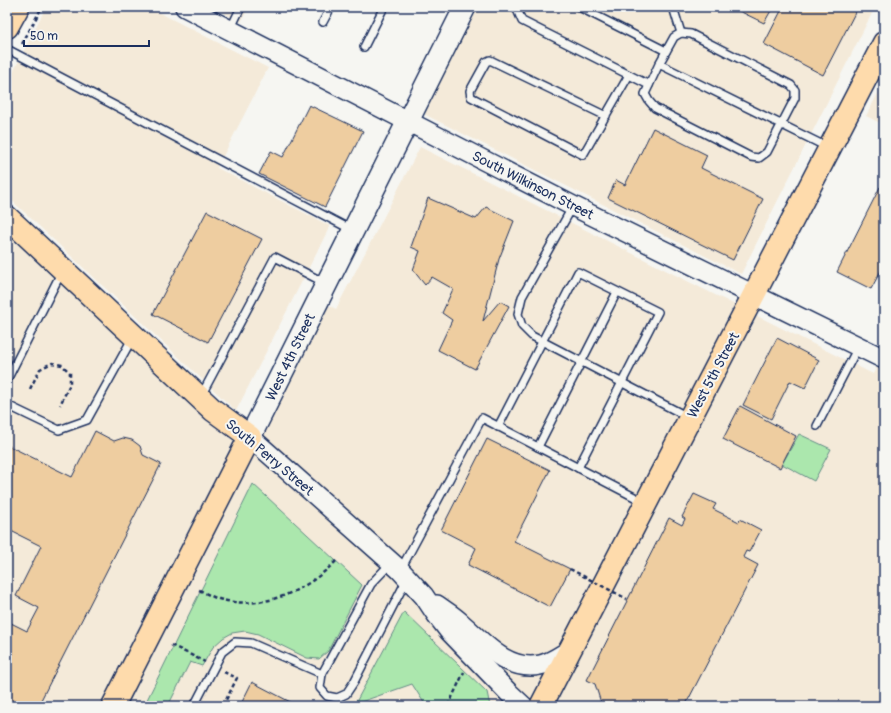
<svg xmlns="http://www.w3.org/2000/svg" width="891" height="713" viewBox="0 0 891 713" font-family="Pangolin,sans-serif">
	<rect width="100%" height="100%" fill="#f6f6f2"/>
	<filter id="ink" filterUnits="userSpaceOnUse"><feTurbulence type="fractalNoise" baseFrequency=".025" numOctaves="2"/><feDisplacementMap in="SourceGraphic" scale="8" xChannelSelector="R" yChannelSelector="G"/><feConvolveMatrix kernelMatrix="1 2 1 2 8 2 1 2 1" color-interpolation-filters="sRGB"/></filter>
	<g filter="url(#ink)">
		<g fill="#f4ead9">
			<polygon points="46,7 148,7 268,68 217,168 330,226 236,411 7,196 7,84"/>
			<polygon points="212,7 249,7 241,22"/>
			<polygon points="477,7 875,7 741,274 422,113"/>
			<polygon points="884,82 884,125 866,116"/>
			<polygon points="420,147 873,374 882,358 884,359 884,706 7,706 7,217 250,437 318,300 336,309"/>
		</g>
		<g fill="#abe7ad" stroke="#638b86">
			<polygon points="799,434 831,449 814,481 782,464"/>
			<polygon points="253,484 362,585 328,651 319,659 307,658 258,634 245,631 232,633 223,638 213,647 202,666 190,662 168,706 144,706"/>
			<polygon points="404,612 487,692 490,706 426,706 412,684 355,704"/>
		</g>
		<g fill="#eecda0" stroke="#1b2f5e">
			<polygon points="731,7 773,7 764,23"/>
			<polygon points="783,7 858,7 823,75 764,44"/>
			<polygon points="309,105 363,131 325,207 259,174 271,151 283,157"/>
			<polygon points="653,128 707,155 701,168 763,199 733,260 608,198 616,180 625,185"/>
			<polygon points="880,187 884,189 884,265 871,289 837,272"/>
			<polygon points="428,198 476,219 486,207 514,221 499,259 483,321 500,301 509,306 475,369 438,350 452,320 442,313 453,289 432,277 425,285 413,270 420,251 411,247"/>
			<polygon points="207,211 262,239 208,342 153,314"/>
			<polygon points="777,338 819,360 805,388 790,381 771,419 743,405"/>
			<polygon points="740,406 796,436 780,468 723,439"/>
			<polygon points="95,431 114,441 123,438 132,440 140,446 143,455 161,464 38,706 7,706 7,621 27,631 39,608 16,596 41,546 7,529 7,445 72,477"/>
			<polygon points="487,439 550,470 514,541 570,569 550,607 468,565 476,548 441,530"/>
			<polygon points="694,494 716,504 713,509 739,522 740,519 761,530 749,552 746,551 743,557 758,565 685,706 602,706 595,684 587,680 669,518 682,525 685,519 682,517"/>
			<polygon points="252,682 298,706 240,706"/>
		</g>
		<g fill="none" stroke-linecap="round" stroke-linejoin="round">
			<defs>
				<g id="service">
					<polyline points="516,7 522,21 649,85"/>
					<polyline points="579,7 666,51"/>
					<polyline points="673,7 681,33"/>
					<polyline points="323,22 331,7"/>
					<polyline points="230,30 241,7"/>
					<polyline points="364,47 384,7"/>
					<polyline points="7,49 352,230"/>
					<polyline points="659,64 674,37 681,33 691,34 791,85 795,90 795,98 767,152 759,158 751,157 655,108 649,101 645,94 659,64 827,147"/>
					<polyline points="606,116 490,60 486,62 470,91 471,97 583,155 629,75"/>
					<polyline points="573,206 522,297 518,314 522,326 532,336 688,417"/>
					<polyline points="7,380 62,271"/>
					<polyline points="201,396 275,257 325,283"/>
					<polyline points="7,405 59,430 87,420 133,337"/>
					<polyline points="817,426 858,347"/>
					<polyline points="498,427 578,272 658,312 578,468"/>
					<polyline points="538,447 617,292"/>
					<polyline points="401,569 482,418 644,502"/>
					<polyline points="322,674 320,688 327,696 337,698 346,694 354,682 407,579"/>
					<polyline points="194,706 222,652 235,642 251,643 322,674 371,584 391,563"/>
				</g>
				<g id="tertiary">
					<polyline points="185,7 573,206 884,359"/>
					<polyline points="250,437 400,570 424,596 436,614 449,631 508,692 523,706"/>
					<path d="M437,605C445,611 454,616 461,623C483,642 507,672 540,665C551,663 560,656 570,650"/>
				</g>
				<polyline id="secondary" points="250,437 465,7"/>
				<g id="primary">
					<polyline points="7,27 18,7"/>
					<polyline points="7,217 213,410 250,437 113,706"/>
					<polyline points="541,706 884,43"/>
				</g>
			</defs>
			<use href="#service" stroke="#1b2f5e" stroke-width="10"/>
			<use href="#tertiary" stroke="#1b2f5e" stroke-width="22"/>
			<use href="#secondary" stroke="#1b2f5e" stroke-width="24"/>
			<use href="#primary" stroke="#1b2f5e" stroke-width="25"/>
			<g stroke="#1b2f5e" stroke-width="2.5" stroke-dasharray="4 3" stroke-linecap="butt">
				<polyline points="22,44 42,7"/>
				<polyline points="7,73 12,64"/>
				<polyline points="30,389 40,369 52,363 62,365 70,373 70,384 60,405"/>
				<path d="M199,590C206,593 212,597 219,599C263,611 305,592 336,561"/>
				<polyline points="171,645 205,662"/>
				<polyline points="223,706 237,678 224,672"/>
				<polyline points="448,706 464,672"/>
			</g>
			<use href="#service" stroke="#f6f6f2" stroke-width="7"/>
			<use href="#tertiary" stroke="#f6f6f2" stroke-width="19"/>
			<use href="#secondary" stroke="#f6f6f2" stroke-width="21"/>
			<use href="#primary" stroke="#fedbac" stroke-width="22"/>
			<polyline stroke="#1b2f5e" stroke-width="2.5" stroke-dasharray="4 3" stroke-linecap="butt" points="570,569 627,599"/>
		</g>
	</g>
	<g text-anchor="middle" stroke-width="4" stroke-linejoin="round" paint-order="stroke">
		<g font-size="14" fill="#1b2f5e" stroke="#f6f6f2">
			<text transform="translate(533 185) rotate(27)" y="5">South Wilkinson Street</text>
			<text transform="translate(290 357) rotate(-64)" y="5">West 4th Street</text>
			<text transform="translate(713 375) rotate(-62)" y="5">West 5th Street</text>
			<text transform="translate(270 457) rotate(40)" y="5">South Perry Street</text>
		</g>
	</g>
	<rect width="891" height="713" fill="none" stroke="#f6f6f2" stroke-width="24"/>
	<rect x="12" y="12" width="867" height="689" fill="none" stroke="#1b2f5e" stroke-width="1.5" filter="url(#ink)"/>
	<path d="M24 40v6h125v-6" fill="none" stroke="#1b2f5e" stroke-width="2"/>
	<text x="30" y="40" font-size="12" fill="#1b2f5e" stroke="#f6f6f2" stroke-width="3" paint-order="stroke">50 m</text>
</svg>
